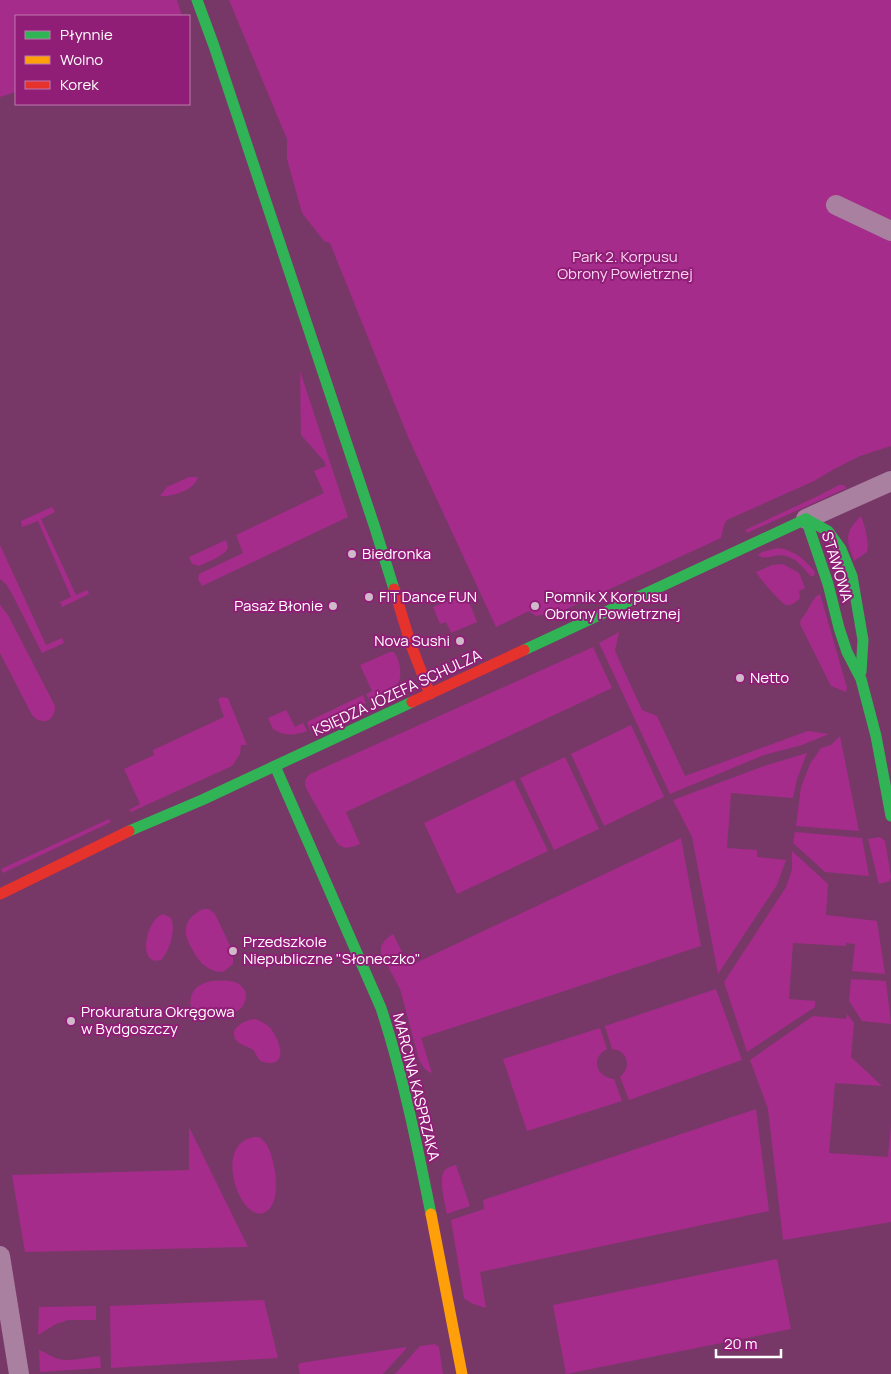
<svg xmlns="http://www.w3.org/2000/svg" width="891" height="1374" viewBox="0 0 891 1374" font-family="Manrope,sans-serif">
	<rect width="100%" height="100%" fill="#773868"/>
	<g fill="#a52c8a">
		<polygon points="0,0 177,0 182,16 16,16 16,92 0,97"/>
		<polygon points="229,0 891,0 891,446 860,456 836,468 814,481 727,520 724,525 721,538 562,611 536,616 529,611 496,627 408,437 330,243 324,241 302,213 287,159 287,139"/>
		<polygon points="300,371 348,517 202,586 198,579 199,574 243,553 236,535 324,493 314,471 326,466 324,461 301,435"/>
		<path d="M189,477H198C197,480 196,482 194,484C188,492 169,497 160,496L167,487Z"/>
		<polygon points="839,485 843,485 847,488 747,533 745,530 820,495"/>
		<polygon points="52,507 55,512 41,519 76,595 87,590 89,594 62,607 60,602 71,597 38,521 22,527 21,521"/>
		<path d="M861,516C865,527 869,540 867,552L854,561C846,539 844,533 861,516Z"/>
		<path d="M226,540L228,548C223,557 209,561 199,566L192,564L189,557Z"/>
		<polygon points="0,545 46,645 62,638 64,643 42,653 11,592 6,584 0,579"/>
		<path d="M778,548C796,551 804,559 815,572L814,576H811C803,569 800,561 789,557C776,551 767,562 758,555L762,552Z"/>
		<path d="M783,564L799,573L805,588L799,591L800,598C796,602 792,606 786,605C782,604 759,578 756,572L772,565Z"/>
		<polygon points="466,594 477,622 451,633 446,622 440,624 433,607"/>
		<path d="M820,594L847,688L846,692L831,686L800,624L801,619C809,612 811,598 820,594Z"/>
		<path d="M0,605L8,615L55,706C55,722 42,726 32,715L0,653Z"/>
		<polygon points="619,632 615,651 642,710 657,716 685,776 808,731 829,734 802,745 764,755 670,794 599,643"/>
		<path d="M593,647L612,688L346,812L360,844C351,848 344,850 337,843L306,788C304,781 305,779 310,774Z"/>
		<path d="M390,652H394C401,662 404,680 394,689C388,695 378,698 370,702L366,694L372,691L360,665Z"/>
		<polygon points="363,695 366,703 310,730 307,722"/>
		<polygon points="222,697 228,698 247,745 241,745 240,754 232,766 131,812 129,810 140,804 124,769 154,755 153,750 224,717 218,699"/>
		<path d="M286,710L288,713L295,727L303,723L307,731C294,736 284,736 273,729L268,718Z"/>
		<polygon points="631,725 664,797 604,826 571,754"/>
		<polygon points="840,736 859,831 796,826 801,787 810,764 821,748 831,745"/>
		<polygon points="807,753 797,779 793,798 731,793 727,848 757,850 757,857 786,860 777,885 718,974 692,837 673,800 764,766"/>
		<polygon points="565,757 599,829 554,850 520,778"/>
		<polygon points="514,780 548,851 457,894 424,823"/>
		<polygon points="109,819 111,822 3,873 1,869"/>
		<polygon points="795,832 862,838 869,876 825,872 793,843"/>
		<polygon points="880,837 885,841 891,877 890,881 879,884 868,839"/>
		<path d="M681,838L701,946L421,1038L432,1073C424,1071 422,1065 419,1059L400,989L381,953V946L386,939L393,934L409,966Z"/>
		<polygon points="792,851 828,884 826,915 877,921 885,974 852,971 855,944 846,943 846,946 793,943 789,999 815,1001 815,1007 747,1052 724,982 786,887 792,869"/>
		<path d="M203,909H209L215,914L233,952V964L223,972C207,972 198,961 191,947C188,941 185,935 186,928C187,919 195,913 203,909Z"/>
		<path d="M163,914L171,918C176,930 170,950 161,960C137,967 145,920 163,914Z"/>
		<polygon points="851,979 886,981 891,1024 862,1021 849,1001"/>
		<path d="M211,981C225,981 240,978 246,993C246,999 245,1004 241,1008C229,1021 184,1025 191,997C194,986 202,984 211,981Z"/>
		<path d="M716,989L742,1060L629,1100L620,1077C632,1067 628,1050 612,1049L605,1026Z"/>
		<polygon points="847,1014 854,1023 851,1057 882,1086 835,1083 829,1153 888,1157 891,1125 891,1222 783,1240 768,1109 750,1060 813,1016 846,1019"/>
		<path d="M255,1019C261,1021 267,1024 271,1029C278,1038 289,1063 269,1063C267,1063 263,1062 261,1061C257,1059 256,1052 252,1049C243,1044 233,1044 234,1031C239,1023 246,1020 255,1019Z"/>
		<path d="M600,1028L607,1049C590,1058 596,1077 614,1079L622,1101L527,1131L503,1059Z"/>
		<polygon points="756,1109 769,1211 480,1272 486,1308 471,1303 464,1298 451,1220 484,1209 483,1200"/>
		<polygon points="189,1127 248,1247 25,1252 12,1175 189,1170"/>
		<path d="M254,1137H259C262,1139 265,1142 267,1145C275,1159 281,1195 270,1208C246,1237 208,1145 254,1137Z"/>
		<path d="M456,1165L470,1206L447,1214C445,1204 438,1177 445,1170C448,1167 453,1166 456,1165Z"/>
		<polygon points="777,1259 791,1329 566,1374 553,1305"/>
		<polygon points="264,1300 278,1358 111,1368 110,1306"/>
		<polygon points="96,1306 96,1320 68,1320 56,1324 38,1335 39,1307"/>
		<polygon points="435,1344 439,1347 443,1374 395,1374 419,1347 421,1346"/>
		<polygon points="406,1347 406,1349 383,1374 300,1374 298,1366 300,1363"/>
		<path d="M39,1350C46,1352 51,1357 58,1359C71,1362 87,1357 100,1356L101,1368L40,1372Z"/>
	</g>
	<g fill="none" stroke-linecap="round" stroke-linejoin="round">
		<g stroke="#aa80a0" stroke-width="20">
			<polyline points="836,205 891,231"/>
			<polyline points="806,519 891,481"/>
			<polyline points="0,1256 19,1374"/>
		</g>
		<g stroke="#30b455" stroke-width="11">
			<polyline points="197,0 214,46 375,528 394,589"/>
			<polyline points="806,519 828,584 839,628 847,652 861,679 876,736 891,816"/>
			<polyline points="806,519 828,531 841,549 852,576 863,640 861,672"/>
			<polyline points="524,650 806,519"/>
			<path d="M275,766L381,1008C403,1075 417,1145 431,1214"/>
			<polyline points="129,831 202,800 412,702"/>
		</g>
		<polyline stroke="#ff9f0a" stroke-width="11" points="431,1214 462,1374"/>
		<g stroke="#e5322d" stroke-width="11">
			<polyline points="394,589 411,645 430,694"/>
			<polyline points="412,702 524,650"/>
			<polyline points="0,894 129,831"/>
		</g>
	</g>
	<g fill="#cfb9ca" stroke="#911e76" stroke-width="2">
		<circle cx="352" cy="554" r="5"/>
		<circle cx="369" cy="597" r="5"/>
		<circle cx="333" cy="606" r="5"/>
		<circle cx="535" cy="606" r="5"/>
		<circle cx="460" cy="641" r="5"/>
		<circle cx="740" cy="678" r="5"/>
		<circle cx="233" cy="951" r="5"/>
		<circle cx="71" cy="1021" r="5"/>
	</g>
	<g text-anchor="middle" stroke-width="4" stroke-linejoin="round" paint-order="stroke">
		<g font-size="15" fill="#fad4f1" stroke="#911e76">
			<text x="625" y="262">Park 2. Korpusu<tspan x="625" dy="17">Obrony Powietrznej</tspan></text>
		</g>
		<g font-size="15" fill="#fff" stroke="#911e76" text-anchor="start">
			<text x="362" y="559">Biedronka</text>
			<text x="379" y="602">FIT Dance FUN</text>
			<text x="545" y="602">Pomnik X Korpusu<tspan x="545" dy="17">Obrony Powietrznej</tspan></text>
			<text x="323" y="611" text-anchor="end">Pasaż Błonie</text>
			<text x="450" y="646" text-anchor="end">Nova Sushi</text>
			<text x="750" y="683">Netto</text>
			<text x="243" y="947">Przedszkole<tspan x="243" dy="17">Niepubliczne "Słoneczko"</tspan></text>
			<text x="81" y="1017">Prokuratura Okręgowa<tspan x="81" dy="17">w Bydgoszczy</tspan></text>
		</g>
		<g font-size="15" fill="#fff" stroke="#911e76">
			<text transform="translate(837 567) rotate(73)" y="5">STAWOWA</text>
			<text transform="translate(397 693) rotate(-25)" y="5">KSIĘDZA JÓZEFA SCHULZA</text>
			<text transform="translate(416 1087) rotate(76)" y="5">MARCINA KASPRZAKA</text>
		</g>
	</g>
	<rect x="15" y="15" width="175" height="90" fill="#911e76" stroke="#bd78ad"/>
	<rect x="25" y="31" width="25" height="8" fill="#30b455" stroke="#bd78ad"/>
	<text x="60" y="40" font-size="15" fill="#ffffff">Płynnie</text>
	<rect x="25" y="56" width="25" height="8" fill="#ff9f0a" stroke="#bd78ad"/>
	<text x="60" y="65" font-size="15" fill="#ffffff">Wolno</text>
	<rect x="25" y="81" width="25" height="8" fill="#e5322d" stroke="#bd78ad"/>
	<text x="60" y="90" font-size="15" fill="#ffffff">Korek</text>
	<path d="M716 1349v8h65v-8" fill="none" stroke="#ffffff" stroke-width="2.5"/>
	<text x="724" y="1349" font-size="15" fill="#ffffff" stroke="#911e76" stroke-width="4" paint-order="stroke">20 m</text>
</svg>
